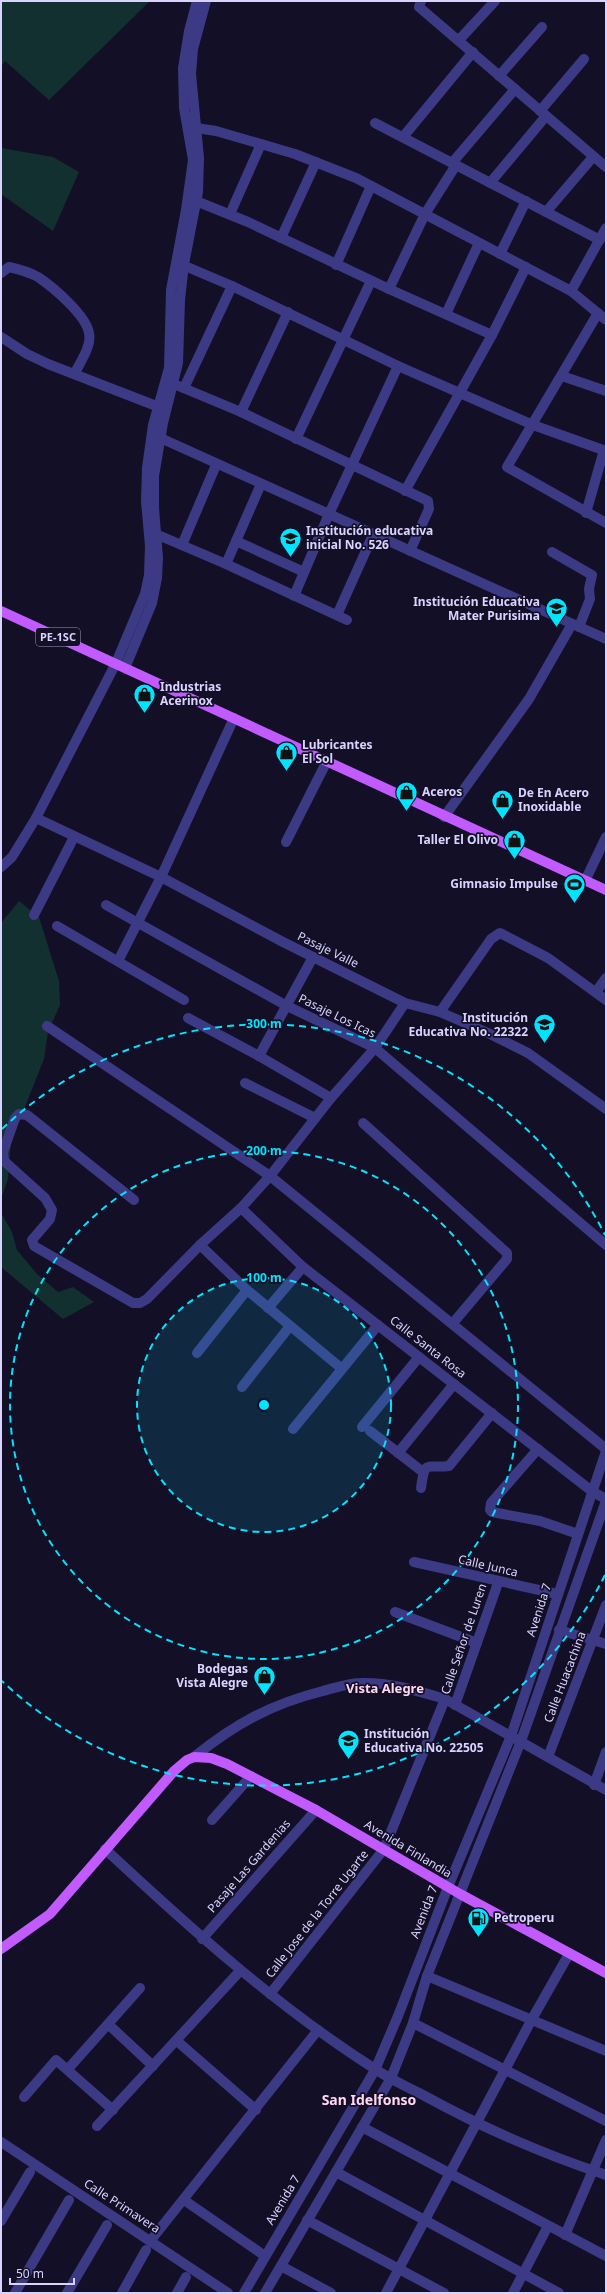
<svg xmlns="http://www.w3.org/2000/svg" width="607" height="2294" viewBox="0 0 607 2294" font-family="'Noto Sans',sans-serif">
	<rect width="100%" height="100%" fill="#130f26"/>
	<g fill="#12302f">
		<polygon points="1,1 150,1 49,100 5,61 1,67"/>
		<polygon points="1,148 53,157 79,172 53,231 1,194"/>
		<polygon points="19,901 39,917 59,981 60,1005 48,1032 44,1059 11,1142 8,1179 1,1199 1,923"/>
		<polygon points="1,1213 12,1232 17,1250 37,1274 58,1292 73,1287 94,1302 63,1319 1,1267"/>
	</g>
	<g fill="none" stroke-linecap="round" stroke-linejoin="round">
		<g stroke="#3d3a85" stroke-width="10">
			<polyline points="421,1 419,7 606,167"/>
			<polyline points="459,40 495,1"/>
			<polyline points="499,76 542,27"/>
			<polyline points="540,111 584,59"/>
			<polyline points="375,123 600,240"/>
			<polyline points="190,127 216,131 295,154 356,178 571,291 606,320"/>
			<polyline points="403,137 473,52"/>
			<polyline points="452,163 515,89"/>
			<polyline points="490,183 546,116"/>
			<polyline points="196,201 248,222 389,289 492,335"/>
			<polyline points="546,212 593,157"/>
			<polyline points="230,214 261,144"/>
			<polyline points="281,238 316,162"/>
			<polyline points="500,254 526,201"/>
			<polyline points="178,263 232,286 398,366 533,425 606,451"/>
			<polyline points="336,265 371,186"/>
			<path d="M1,273L9,267C18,269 29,272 38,277C53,287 86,315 89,333C92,346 80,362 75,373"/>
			<polyline points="389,289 425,214 456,165"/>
			<polyline points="571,291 606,228"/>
			<polyline points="598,313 507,467 606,523"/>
			<polyline points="446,314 479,243"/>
			<polyline points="1,337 27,354 48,364 164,409"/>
			<polyline points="562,376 606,391"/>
			<polyline points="169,382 241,412 428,501 429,509 410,551"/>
			<polyline points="184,388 232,286"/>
			<polyline points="241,412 288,312"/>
			<polyline points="156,436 606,639"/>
			<polyline points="296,439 371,281"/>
			<polyline points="405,491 492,335 526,267"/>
			<polyline points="586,513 604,450"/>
			<polyline points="151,532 226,564 347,620"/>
			<polyline points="236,541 304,572"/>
			<polyline points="182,545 216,465"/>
			<polyline points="552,552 592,575 589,589 590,599 579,627"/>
			<polyline points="226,564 261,484"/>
			<polyline points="294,596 329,514 398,366"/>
			<polyline points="337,615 373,535"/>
			<polyline points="125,668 152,603 157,578 158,558 154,508 154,476 163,423 178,363 180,300 184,264 198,192 199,158 191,74 193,49 206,1"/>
			<polyline points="444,817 529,699 572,624"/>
			<polyline points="36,818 161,877 283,942 405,1003 440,1012 488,1033 528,1053 606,1109"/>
			<polyline points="286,842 327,761"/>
			<polyline points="1,867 12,857 36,818 116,663 145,594 149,575 150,546 146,501 147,468 153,425 169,368 171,290 186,210 193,160 184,108 183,68 189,31 197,1"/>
			<polyline points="585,881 606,837"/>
			<polyline points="106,905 287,1006 375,1048 606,1245"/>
			<polyline points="34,915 74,837"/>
			<polyline points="57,926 184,1000"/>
			<polyline points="118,961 161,877 234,718"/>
			<polyline points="596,992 606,978"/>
			<polyline points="440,1012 491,939 500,933 548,958 606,1000"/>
			<polyline points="188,1018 259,1056 331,1098"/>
			<polyline points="47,1026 270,1176 606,1449"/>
			<polyline points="259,1056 313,957"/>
			<polyline points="245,1083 315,1118"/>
			<polyline points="363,1123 507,1253 507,1259 453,1323"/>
			<polyline points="134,1200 27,1115 19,1114 15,1118 3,1152 4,1161 45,1198 52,1210 50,1219 32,1240 34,1246 133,1303 140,1303 147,1299 200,1245 241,1208 270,1176 331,1098 375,1048 405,1003"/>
			<polyline points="241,1208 303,1267 593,1492 606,1499"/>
			<polyline points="200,1245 247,1290 341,1368"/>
			<polyline points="268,1308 303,1267"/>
			<polyline points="197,1353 247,1290"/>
			<polyline points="242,1387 290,1326"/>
			<polyline points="362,1427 419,1357"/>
			<polyline points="293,1429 378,1325"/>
			<polyline points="370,1431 423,1472"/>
			<polyline points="538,1449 491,1503 490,1510 492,1512 540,1521 578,1534"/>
			<polyline points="398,1453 454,1384"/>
			<path d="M421,1488C425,1458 426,1469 449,1466L492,1413"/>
			<polyline points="414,1562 557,1594"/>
			<polyline points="395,1612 477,1643"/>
			<polyline points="559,1630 606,1644"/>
			<polyline points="455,1705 498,1583"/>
			<path d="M194,1757C235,1724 271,1704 323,1691C335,1688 348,1683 361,1683C389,1682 418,1691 445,1699L606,1790"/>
			<polyline points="548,1757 606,1605"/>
			<polyline points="594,1785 606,1752"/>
			<polyline points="212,1820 251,1776"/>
			<path d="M105,1849C190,1928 276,2006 375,2069C390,2079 407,2087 423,2095C481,2127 543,2154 606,2175"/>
			<polyline points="202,1939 316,1810"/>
			<polyline points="427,1976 606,2051"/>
			<polyline points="270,1994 384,1849 445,1699"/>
			<polyline points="413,2023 606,2121"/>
			<polyline points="109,2025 153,2066"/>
			<polyline points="177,2041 256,2110"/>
			<polyline points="68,2069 140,1988"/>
			<polyline points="24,2097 56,2060 113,2110"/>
			<polyline points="97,2126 240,1971"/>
			<polyline points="362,2127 606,2256"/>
			<polyline points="1,2142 228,2293"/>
			<polyline points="336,2172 559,2293"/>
			<polyline points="184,2200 265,2256"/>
			<polyline points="307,2220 444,2293"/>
			<polyline points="1,2221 30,2172"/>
			<polyline points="565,2235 606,2140"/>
			<polyline points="151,2240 318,2030"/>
			<polyline points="281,2266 331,2293"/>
			<polyline points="15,2293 69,2200"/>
			<polyline points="67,2293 107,2225"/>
			<polyline points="122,2293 146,2250"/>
			<polyline points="177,2293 186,2277"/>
			<polyline points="244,2293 375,2070 398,2016 448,1887 511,1736 606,1451"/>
			<polyline points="265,2293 391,2078 413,2023 427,1976 521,1741 606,1501"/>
			<polyline points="386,2293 532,2019 569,1954"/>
			<polyline points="513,2293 548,2226"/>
		</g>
		<g stroke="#c25bff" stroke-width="10">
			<polyline points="1,611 606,890"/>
			<polyline points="1,1949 50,1914 174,1771 187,1760 194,1757 211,1758 227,1764 316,1810 460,1894 606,1973"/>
		</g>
	</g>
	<circle cx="264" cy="1405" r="127" fill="#00e5ff" fill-opacity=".12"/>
	<g fill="none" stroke="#00e5ff" stroke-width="2" stroke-dasharray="7 5">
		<circle cx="264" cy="1405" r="127"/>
		<circle cx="264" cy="1405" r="254"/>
		<path d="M605 1575A381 381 0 0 1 2 1681M2 1129A381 381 0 0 1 605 1235"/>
	</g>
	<defs>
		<symbol id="school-pin" viewBox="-11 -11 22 30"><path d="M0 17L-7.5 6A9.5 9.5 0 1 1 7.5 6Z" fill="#00e5ff" stroke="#130f26"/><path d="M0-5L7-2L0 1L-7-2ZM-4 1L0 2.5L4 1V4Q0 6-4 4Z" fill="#111"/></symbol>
		<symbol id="shop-pin" viewBox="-11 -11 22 30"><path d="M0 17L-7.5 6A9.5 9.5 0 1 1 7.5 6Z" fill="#00e5ff" stroke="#130f26"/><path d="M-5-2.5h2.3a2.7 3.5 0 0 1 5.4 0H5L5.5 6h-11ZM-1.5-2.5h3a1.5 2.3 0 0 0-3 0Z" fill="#111"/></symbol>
		<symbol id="stadium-pin" viewBox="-11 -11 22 30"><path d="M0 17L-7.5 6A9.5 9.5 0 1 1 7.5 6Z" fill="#00e5ff" stroke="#130f26"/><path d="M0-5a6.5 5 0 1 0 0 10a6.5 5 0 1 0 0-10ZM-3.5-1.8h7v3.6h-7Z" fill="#111"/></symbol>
		<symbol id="fuel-pin" viewBox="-11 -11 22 30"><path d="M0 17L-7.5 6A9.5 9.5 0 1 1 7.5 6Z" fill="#00e5ff" stroke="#130f26"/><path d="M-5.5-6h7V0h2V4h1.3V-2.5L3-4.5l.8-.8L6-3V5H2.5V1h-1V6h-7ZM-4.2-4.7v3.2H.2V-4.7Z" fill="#111"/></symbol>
	</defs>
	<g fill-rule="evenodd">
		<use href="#school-pin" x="278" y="526" width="25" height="34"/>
		<use href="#school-pin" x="544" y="596" width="25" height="34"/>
		<use href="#shop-pin" x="132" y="682" width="25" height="34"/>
		<use href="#shop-pin" x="274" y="740" width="25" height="34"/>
		<use href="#shop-pin" x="394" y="780" width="25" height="34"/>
		<use href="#shop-pin" x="490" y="788" width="25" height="34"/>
		<use href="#shop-pin" x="502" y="828" width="25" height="34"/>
		<use href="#stadium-pin" x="562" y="872" width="25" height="34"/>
		<use href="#school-pin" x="532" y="1012" width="25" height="34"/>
		<use href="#shop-pin" x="252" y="1664" width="25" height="34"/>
		<use href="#school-pin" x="336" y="1728" width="25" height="34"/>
		<use href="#fuel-pin" x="466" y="1906" width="25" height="34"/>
	</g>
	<g text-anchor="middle" stroke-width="3.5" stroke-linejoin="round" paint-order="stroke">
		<rect fill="#130f26" stroke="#9e99be" stroke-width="1" x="36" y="628" width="44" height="18" rx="3"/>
		<g font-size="11" font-weight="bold" fill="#d9d4ff">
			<text x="58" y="641">PE-1SC</text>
		</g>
		<g font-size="12" font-weight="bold" fill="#d9d4ff" stroke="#130f26" text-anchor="start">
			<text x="306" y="535">Institución educativa<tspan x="306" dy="14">inicial No. 526</tspan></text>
			<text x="540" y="606" text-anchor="end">Institución Educativa<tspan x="540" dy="14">Mater Purisima</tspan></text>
			<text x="160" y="691">Industrias<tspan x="160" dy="14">Acerinox</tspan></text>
			<text x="302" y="749">Lubricantes<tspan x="302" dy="14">El Sol</tspan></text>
			<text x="422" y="796">Aceros</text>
			<text x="518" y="797">De En Acero<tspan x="518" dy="14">Inoxidable</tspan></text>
			<text x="498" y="844" text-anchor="end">Taller El Olivo</text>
			<text x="558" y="888" text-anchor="end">Gimnasio Impulse</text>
			<text x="528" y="1022" text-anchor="end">Institución<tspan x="528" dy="14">Educativa No. 22322</tspan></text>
			<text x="248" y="1673" text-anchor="end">Bodegas<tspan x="248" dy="14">Vista Alegre</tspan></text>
			<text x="364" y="1738">Institución<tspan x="364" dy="14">Educativa No. 22505</tspan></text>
			<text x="494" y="1922">Petroperu</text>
		</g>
		<g font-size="12" fill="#d9d4ff" stroke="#130f26">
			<text transform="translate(328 950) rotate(26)" y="4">Pasaje Valle</text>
			<text transform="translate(337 1016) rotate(26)" y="4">Pasaje Los Icas</text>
			<text transform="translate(428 1347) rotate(38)" y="4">Calle Santa Rosa</text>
			<text transform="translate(488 1566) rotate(13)" y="4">Calle Junca</text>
			<text transform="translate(539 1610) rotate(-72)" y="4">Avenida 7</text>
			<text transform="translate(464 1639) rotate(-71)" y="4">Calle Señor de Luren</text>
			<text transform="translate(565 1677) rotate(-69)" y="4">Calle Huacachina</text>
			<text transform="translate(408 1849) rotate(31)" y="4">Avenida Finlandia</text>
			<text transform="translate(249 1866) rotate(-49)" y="4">Pasaje Las Gardenias</text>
			<text transform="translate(424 1912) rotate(-69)" y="4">Avenida 7</text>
			<text transform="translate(317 1914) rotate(-52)" y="4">Calle Jose de la Torre Ugarte</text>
			<text transform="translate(283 2200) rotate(-59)" y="4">Avenida 7</text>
			<text transform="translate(122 2206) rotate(33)" y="4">Calle Primavera</text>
		</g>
		<g font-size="13" font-weight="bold" fill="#ffd6f0" stroke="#130f26">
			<text x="385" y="1693">Vista Alegre</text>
		</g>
		<g font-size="14" font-weight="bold" fill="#ffd6f0" stroke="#130f26">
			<text x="369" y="2105">San Idelfonso</text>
		</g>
	</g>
	<circle cx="264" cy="1405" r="6" fill="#00e5ff" stroke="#130f26" stroke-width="2"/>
	<g font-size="12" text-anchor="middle" font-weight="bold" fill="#00e5ff" stroke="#130f26" stroke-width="3.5" stroke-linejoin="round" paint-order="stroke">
		<text x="264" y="1028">300 m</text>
		<text x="264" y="1155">200 m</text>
		<text x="264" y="1282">100 m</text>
	</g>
	<rect width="607" height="2294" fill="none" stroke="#d9d4ff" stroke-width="4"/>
	<path d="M10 2278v6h64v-6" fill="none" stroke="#d9d4ff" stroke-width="2"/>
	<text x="16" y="2278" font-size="12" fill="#d9d4ff" stroke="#130f26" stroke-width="3" paint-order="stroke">50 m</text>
</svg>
